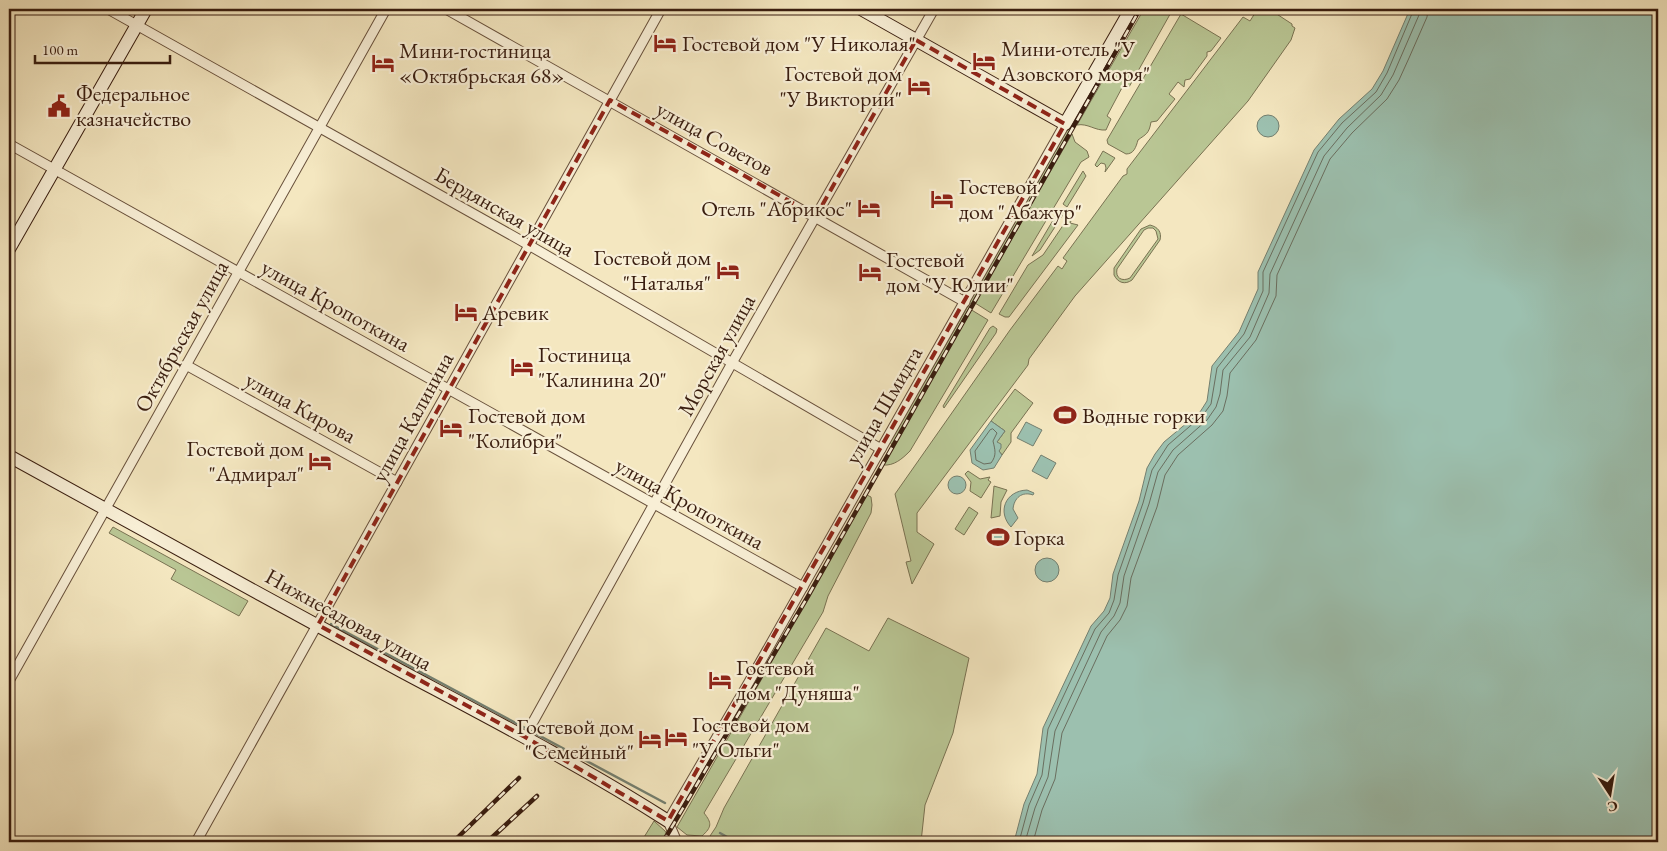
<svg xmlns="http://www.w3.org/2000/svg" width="1667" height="851" viewBox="0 0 1667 851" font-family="'EB Garamond',serif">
	<rect width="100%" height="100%" fill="#f4e7c0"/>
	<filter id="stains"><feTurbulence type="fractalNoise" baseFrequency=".004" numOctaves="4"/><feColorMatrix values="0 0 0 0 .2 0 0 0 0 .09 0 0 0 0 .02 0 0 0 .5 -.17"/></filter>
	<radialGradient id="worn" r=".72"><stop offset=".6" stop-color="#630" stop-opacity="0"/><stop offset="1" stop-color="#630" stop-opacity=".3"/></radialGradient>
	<g fill="#b9c694" stroke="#797252" fill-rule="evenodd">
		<polygon points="1136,9 1139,9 971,304 969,303"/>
		<path d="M1144,9H1173L1129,87L1124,84L1107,116L1111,119L1106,130C1095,131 1088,123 1077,125Z"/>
		<polygon points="1249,9 1269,9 1292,24 1292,26 1295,28 1291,40 1248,101 1075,296 1029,359 1028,365 917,513 917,532 934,544 912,584 906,562 911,561 895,494 1010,330 1058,266 1062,269 1067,261 1063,258 1123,176 1127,174 1127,169 1243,17 1250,21 1255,13"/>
		<path d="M1181,14L1221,38L1211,51L1207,52V56L1190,79L1185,80L1184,87L1178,82L1169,94L1175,99L1157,121L1151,122C1149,134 1146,134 1138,140C1136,147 1134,154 1126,154L1108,144L1107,140Z"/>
		<polygon points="1072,134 1075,142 1087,151 1089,157 1081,162 991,313 975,303"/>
		<polygon points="1103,151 1115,158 1105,172 1106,168 1105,164 1101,163 1097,167 1095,165"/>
		<polygon points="1083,171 1086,176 1067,207 1063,204"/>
		<polygon points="1059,210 1063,211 1064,213 1040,250 1032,256"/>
		<polygon points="1068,218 1071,221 1070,223 1078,225 1009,317 1005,317 999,314 1028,265 1043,255"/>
		<path d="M1150,225C1158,227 1162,232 1160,240L1132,280C1125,285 1118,283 1114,275V268L1141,229ZM1148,228H1153L1156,231L1158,239L1130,278C1122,282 1115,278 1117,269L1144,230Z"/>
		<polygon points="968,306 970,306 892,445 890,442"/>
		<path d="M970,309L988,320L910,451C902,459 894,466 883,465Z"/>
		<polygon points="993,326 997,329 996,333 944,408 943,406 990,328"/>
		<polygon points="1015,389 1033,403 1011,433 1011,442 1002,455 999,451 997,442 1005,431 991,421"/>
		<polygon points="968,471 980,479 990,477 988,480 991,482 981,498 970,491 971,482 965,474"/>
		<polygon points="994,486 1007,490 1001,502 1000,516 991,518"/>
		<path d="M867,495L871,497L872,505L871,513L828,596L823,612L704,813C712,823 712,827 702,836L687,835L677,827Z"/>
		<polygon points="969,507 978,513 964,535 955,529"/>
		<polygon points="113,527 248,601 239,616 171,579 176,570 109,533"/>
		<polygon points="888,618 969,658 953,733 925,805 921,842 706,842 716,827 724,808 826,628 869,651"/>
		<polygon points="654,821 665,831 672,842 641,842"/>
	</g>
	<g fill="#9cc0af" stroke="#747f6f">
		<polygon points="1410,9 1658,9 1658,842 1014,842 1024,804 1037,774 1043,728 1091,626 1104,611 1110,598 1113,574 1139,501 1147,468 1155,454 1164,442 1200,412 1207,401 1212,366 1239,332 1258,289 1258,272 1314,150 1339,119 1372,89 1383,71"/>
		<circle cx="1268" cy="126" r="11"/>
		<polygon points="991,421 1005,431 997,442 1001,444 1001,448 999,451 1002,455 994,468 983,470 972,463 970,450"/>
		<polygon points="1026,422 1042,430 1033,446 1017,438"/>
		<polygon points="1041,455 1056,463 1047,479 1032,471"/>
		<circle cx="957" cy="485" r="9"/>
		<path d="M1027,490L1034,493L1033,495C1022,491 1014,498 1013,509L1018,518L1011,527C997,512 1005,491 1027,490Z"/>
		<circle cx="998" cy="536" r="9"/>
		<circle cx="1047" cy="570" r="12"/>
	</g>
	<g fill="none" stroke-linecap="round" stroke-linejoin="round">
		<g stroke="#6a6e5f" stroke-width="1">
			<path d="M993,429L997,433L993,441C995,450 997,455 991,463L984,464L976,460L975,451L990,430Z"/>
			<polyline points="1019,842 1029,805 1042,775 1048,729 1095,629 1109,613 1114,600 1118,575 1143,503 1152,470 1168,445 1203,415 1211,404 1217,368 1244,334 1263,291 1263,272 1318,152 1342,123 1376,92 1387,73 1414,9"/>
			<polyline points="1025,842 1035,808 1048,777 1055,731 1101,632 1114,616 1120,603 1124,576 1149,504 1158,472 1173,450 1207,420 1216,407 1220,394 1223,370 1250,337 1269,293 1270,274 1324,156 1347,128 1381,95 1393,75 1419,15 1420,9"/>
			<polyline points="1033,842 1042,810 1055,779 1062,733 1107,636 1120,620 1127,606 1131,578 1157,507 1165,475 1178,455 1212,425 1223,411 1227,396 1230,373 1256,340 1276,296 1277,275 1330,159 1352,133 1387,99 1399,80 1409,58 1427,17 1428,9"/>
		</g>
		<g stroke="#747f6f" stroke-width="2.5">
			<polyline points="331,624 665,803"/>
			<polyline points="720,833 736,842"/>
		</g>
		<defs>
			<g id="street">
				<polyline points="108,9 520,240 881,449"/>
				<polyline points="446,9 965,302"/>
				<polyline points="9,144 803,587"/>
				<polyline points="186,365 397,482"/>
				<polyline points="9,681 386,9"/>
				<polyline points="533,722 732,363 934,9"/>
				<polyline points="196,842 661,9"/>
				<polyline points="677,842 668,821 749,682 1065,124"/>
			</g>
			<g id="secondary">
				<polyline points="861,9 1065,124 1131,9"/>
				<polyline points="9,249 146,9"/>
				<path d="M9,456C139,528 270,600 401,671C491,719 582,766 668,821"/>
			</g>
		</defs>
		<use href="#street" stroke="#68503b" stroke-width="11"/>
		<use href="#secondary" stroke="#391d0f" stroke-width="14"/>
		<use href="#street" stroke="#f8efd6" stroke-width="9"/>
		<use href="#secondary" stroke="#f8efd6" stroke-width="12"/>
		<defs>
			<g id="rail">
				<polyline points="453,842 519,778"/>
				<polyline points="487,842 537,796"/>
				<polyline points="663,842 807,598 1140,9"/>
			</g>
		</defs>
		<use href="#rail" stroke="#391d0f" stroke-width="4.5"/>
		<use href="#rail" stroke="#f8efd6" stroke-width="2.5" stroke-dasharray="8" stroke-linecap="butt"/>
	</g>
	<path fill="none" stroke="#8f2418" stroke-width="4" stroke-dasharray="10 6" stroke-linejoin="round" d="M916,40L1065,124L668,821L525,737L318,625L610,100L816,216Z"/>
	<defs>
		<symbol id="hotel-bare" viewBox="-9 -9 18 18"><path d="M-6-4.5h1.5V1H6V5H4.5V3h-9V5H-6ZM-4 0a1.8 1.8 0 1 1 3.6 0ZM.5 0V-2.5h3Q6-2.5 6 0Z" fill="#8f2418" stroke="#f8efd6" stroke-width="2.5" paint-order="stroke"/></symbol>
		<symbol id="civic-bare" viewBox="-9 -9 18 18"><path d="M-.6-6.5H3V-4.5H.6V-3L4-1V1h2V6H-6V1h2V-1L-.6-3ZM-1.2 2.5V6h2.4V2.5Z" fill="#8f2418" stroke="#f8efd6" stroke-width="2.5" paint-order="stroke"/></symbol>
		<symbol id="stadium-bare" viewBox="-9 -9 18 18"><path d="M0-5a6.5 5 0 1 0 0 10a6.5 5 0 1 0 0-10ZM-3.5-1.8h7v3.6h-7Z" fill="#8f2418" stroke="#f8efd6" stroke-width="2.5" paint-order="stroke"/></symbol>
	</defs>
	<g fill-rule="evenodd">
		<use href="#hotel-bare" x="649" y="27" width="32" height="32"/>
		<use href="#hotel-bare" x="968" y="45" width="32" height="32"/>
		<use href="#hotel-bare" x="367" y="47" width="32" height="32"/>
		<use href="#hotel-bare" x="903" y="70" width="32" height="32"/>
		<use href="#civic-bare" x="43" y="90" width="32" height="32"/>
		<use href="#hotel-bare" x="926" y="183" width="32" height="32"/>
		<use href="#hotel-bare" x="853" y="192" width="32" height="32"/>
		<use href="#hotel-bare" x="712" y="254" width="32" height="32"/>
		<use href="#hotel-bare" x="854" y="256" width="32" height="32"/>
		<use href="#hotel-bare" x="450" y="296" width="32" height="32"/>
		<use href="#hotel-bare" x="506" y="351" width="32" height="32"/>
		<use href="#stadium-bare" x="1049" y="399" width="32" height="32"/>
		<use href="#hotel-bare" x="435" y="412" width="32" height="32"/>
		<use href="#hotel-bare" x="304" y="445" width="32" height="32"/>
		<use href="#stadium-bare" x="982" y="521" width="32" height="32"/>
		<use href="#hotel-bare" x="704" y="664" width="32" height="32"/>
		<use href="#hotel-bare" x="660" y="721" width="32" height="32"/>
		<use href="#hotel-bare" x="634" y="723" width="32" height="32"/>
	</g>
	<g text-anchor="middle" stroke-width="4.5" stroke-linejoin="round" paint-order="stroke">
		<g font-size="22" fill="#391d0f" stroke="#f8efd6" text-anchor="start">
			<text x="682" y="51">Гостевой дом "У Николая"</text>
			<text x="1001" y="56">Мини-отель "У<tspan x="1001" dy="25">Азовского моря"</tspan></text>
			<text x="399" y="58">Мини-гостиница<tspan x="399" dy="25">«Октябрьская 68»</tspan></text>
			<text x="902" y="81" text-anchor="end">Гостевой дом<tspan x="902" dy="25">"У Виктории"</tspan></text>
			<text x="76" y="101">Федеральное<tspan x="76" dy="25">казначейство</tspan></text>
			<text x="959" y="194">Гостевой<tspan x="959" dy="25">дом "Абажур"</tspan></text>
			<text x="852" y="216" text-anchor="end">Отель "Абрикос"</text>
			<text x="711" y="265" text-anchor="end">Гостевой дом<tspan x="711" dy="25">"Наталья"</tspan></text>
			<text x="886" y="267">Гостевой<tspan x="886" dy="25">дом "У Юлии"</tspan></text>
			<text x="482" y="320">Аревик</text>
			<text x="538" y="362">Гостиница<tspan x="538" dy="25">"Калинина 20"</tspan></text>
			<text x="468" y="423">Гостевой дом<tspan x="468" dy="25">"Колибри"</tspan></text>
			<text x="1082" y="423">Водные горки</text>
			<text x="304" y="456" text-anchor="end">Гостевой дом<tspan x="304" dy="25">"Адмирал"</tspan></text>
			<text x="1014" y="545">Горка</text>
			<text x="736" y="675">Гостевой<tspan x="736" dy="25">дом "Дуняша"</tspan></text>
			<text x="692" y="732">Гостевой дом<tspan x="692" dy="25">"У Ольги"</tspan></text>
			<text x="634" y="734" text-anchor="end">Гостевой дом<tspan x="634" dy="25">"Семейный"</tspan></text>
		</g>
		<g font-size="22" fill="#391d0f" stroke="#f8efd6">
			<text transform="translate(715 138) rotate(29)" y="8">улица Советов</text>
			<text transform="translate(505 211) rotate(30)" y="8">Бердянская улица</text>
			<text transform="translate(336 305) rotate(29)" y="8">улица Кропоткина</text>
			<text transform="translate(181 336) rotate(-61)" y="8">Октябрьская улица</text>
			<text transform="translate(716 355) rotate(-61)" y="8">Морская улица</text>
			<text transform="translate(883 405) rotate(-60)" y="8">улица Шмидта</text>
			<text transform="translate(301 407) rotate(29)" y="8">улица Кирова</text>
			<text transform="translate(412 417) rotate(-61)" y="8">улица Калинина</text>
			<text transform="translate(690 503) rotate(29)" y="8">улица Кропоткина</text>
			<text transform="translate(349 619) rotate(29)" y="8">Нижнесадовая улица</text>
		</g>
	</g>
	<rect width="1667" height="851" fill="none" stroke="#f4e7c0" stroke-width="30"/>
	<rect x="10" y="10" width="1647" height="831" fill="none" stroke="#391d0f" stroke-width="2.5"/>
	<rect x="15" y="15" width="1637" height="821" fill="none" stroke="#391d0f"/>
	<g transform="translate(1610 794) rotate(168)" stroke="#f8efd6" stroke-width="4" paint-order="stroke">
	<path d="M0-4L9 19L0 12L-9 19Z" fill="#391d0f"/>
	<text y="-8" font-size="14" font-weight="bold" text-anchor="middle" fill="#391d0f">С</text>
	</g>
	<path d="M35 55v8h135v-8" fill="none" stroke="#391d0f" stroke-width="2.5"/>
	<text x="42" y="55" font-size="15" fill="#391d0f" stroke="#f8efd6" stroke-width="4" paint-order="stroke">100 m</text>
	<rect width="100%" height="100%" filter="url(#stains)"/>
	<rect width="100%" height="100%" fill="url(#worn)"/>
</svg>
